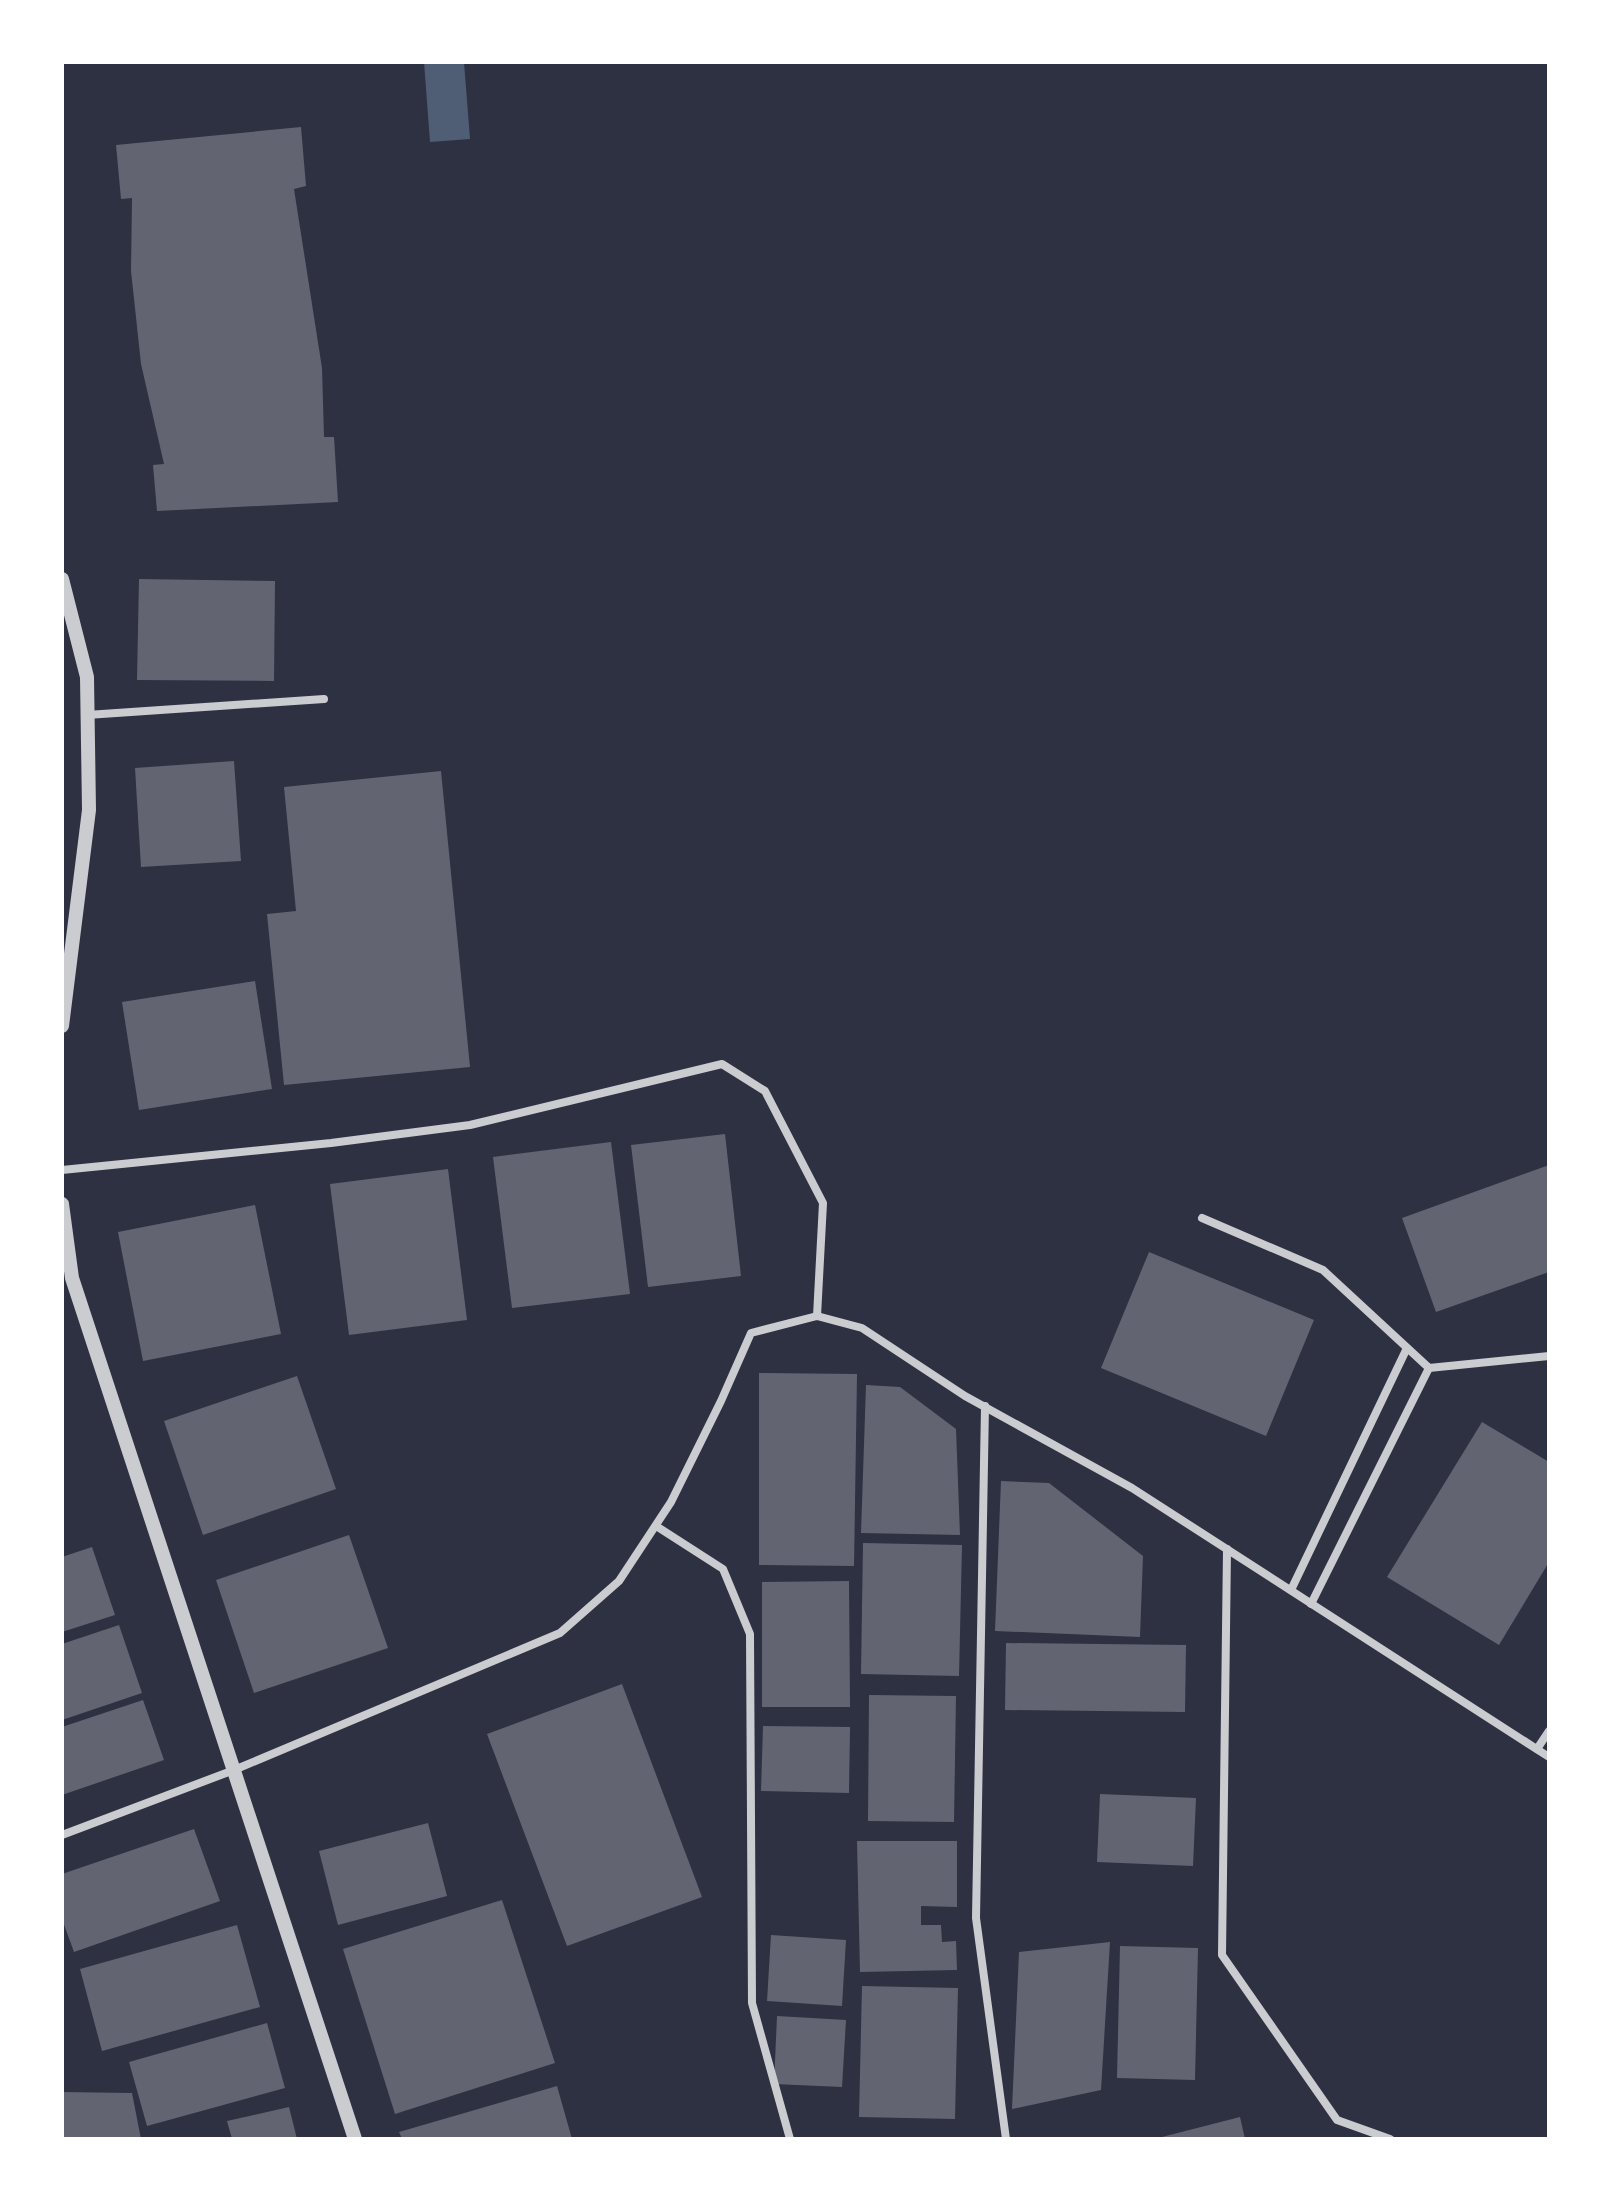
<svg xmlns="http://www.w3.org/2000/svg" width="1611" height="2201" viewBox="0 0 1611 2201" font-family="'Roboto Serif',serif">
	<rect width="100%" height="100%" fill="#2d3142"/>
	<polygon fill="#4f5d75" points="424,62 464,62 470,139 430,142"/>
	<g fill="#626471">
		<polygon points="301,127 306,186 294,189 322,368 324,437 334,437 338,502 157,511 153,465 164,464 141,364 131,271 132,198 121,199 116,145"/>
		<polygon points="139,579 275,581 274,681 137,680"/>
		<polygon points="234,761 241,861 141,867 135,768"/>
		<polygon points="441,771 470,1067 284,1085 267,914 296,911 284,787"/>
		<polygon points="255,981 272,1089 139,1110 122,1002"/>
		<polygon points="725,1134 741,1276 648,1287 631,1145"/>
		<polygon points="611,1142 630,1294 512,1308 493,1157"/>
		<polygon points="1549,1165 1549,1272 1436,1312 1402,1218"/>
		<polygon points="448,1169 467,1320 349,1335 330,1184"/>
		<polygon points="255,1205 281,1334 143,1361 118,1232"/>
		<polygon points="1149,1252 1314,1320 1266,1436 1101,1368"/>
		<polygon points="759,1373 857,1374 854,1566 759,1565"/>
		<polygon points="297,1376 336,1489 203,1535 164,1421"/>
		<polygon points="866,1385 900,1387 956,1429 960,1535 861,1533"/>
		<polygon points="1482,1422 1549,1462 1549,1562 1499,1645 1387,1577"/>
		<polygon points="1001,1481 1049,1483 1143,1556 1140,1637 995,1631"/>
		<polygon points="349,1535 388,1648 254,1693 216,1580"/>
		<polygon points="863,1543 962,1545 959,1676 861,1674"/>
		<polygon points="92,1547 115,1615 62,1632 62,1557"/>
		<polygon points="849,1581 850,1707 762,1707 762,1582"/>
		<polygon points="119,1625 142,1693 62,1720 62,1644"/>
		<polygon points="1006,1643 1186,1645 1185,1712 1005,1710"/>
		<polygon points="622,1684 702,1897 567,1946 487,1734"/>
		<polygon points="869,1695 956,1696 954,1822 868,1821"/>
		<polygon points="143,1700 164,1760 62,1795 62,1727"/>
		<polygon points="763,1726 850,1727 849,1793 761,1791"/>
		<polygon points="1100,1794 1196,1798 1193,1866 1097,1862"/>
		<polygon points="428,1823 447,1896 338,1925 319,1851"/>
		<polygon points="194,1829 220,1901 74,1952 62,1919 62,1874"/>
		<polygon points="857,1841 957,1841 957,1907 921,1906 921,1925 941,1925 942,1942 956,1941 957,1970 860,1972"/>
		<polygon points="502,1900 555,2063 395,2114 343,1949"/>
		<polygon points="237,1925 260,2007 102,2051 80,1969"/>
		<polygon points="771,1935 846,1940 842,2006 767,2001"/>
		<polygon points="1110,1942 1101,2090 1012,2109 1019,1952"/>
		<polygon points="1120,1946 1198,1948 1195,2080 1117,2078"/>
		<polygon points="862,1986 958,1988 955,2119 859,2117"/>
		<polygon points="777,2016 846,2020 842,2087 774,2084"/>
		<polygon points="267,2023 285,2088 147,2126 129,2062"/>
		<polygon points="557,2086 572,2139 402,2139 399,2132"/>
		<polygon points="62,2092 132,2093 141,2139 62,2139"/>
		<polygon points="289,2107 297,2139 232,2139 227,2121"/>
		<polygon points="1240,2117 1245,2139 1158,2139 1158,2138"/>
	</g>
	<g fill="none" stroke-linecap="round" stroke-linejoin="round">
		<g stroke="#caccd0" stroke-width="8">
			<polyline points="87,715 324,699"/>
			<polyline points="62,1170 331,1143 470,1125 722,1064 765,1091 823,1203 817,1316"/>
			<polyline points="1202,1218 1323,1270 1429,1368 1549,1356"/>
			<polyline points="985,1406 976,1918 1006,2139"/>
			<polyline points="656,1526 723,1569 750,1634 752,2003 790,2139"/>
			<polyline points="1227,1549 1222,1955 1337,2120 1390,2139"/>
			<polyline points="1291,1590 1407,1348"/>
			<polyline points="1311,1604 1429,1368"/>
			<polyline points="1537,1749 1549,1731"/>
			<polyline points="62,1835 234,1770 560,1633 619,1581 671,1502 721,1401 751,1333 817,1316 862,1328 965,1396 1132,1488 1549,1757"/>
		</g>
		<g stroke="#caccd0" stroke-width="14">
			<polyline points="62,579 87,677 89,810 62,1026"/>
			<polyline points="62,1204 72,1278 355,2139"/>
		</g>
	</g>
	<rect width="1611" height="2201" fill="none" stroke="#ffffff" stroke-width="128"/>
</svg>
